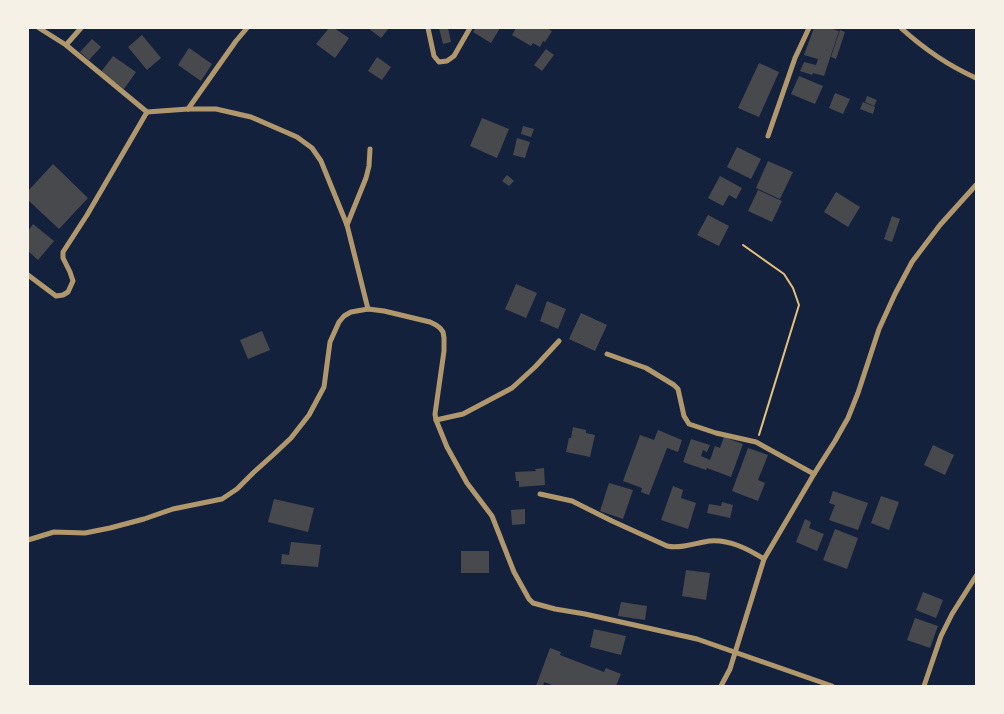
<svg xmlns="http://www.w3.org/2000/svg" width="1004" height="714" viewBox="0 0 1004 714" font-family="'Fira Sans Condensed',sans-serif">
	<rect width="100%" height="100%" fill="#14213d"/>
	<g fill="#48494c">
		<polygon points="329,28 334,28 349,38 335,58 316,44"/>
		<polygon points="368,28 389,28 381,38"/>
		<polygon points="439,28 448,28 451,42 443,44"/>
		<polygon points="476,28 500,28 491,43 473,32"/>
		<polygon points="516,28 547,28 552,31 545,42 543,41 540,47 533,43 531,46 512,35"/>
		<polygon points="814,28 829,28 839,31 824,76 813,73 812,75 800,71 804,62 816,65 818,59 804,55"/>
		<polygon points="840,30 845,32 836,59 831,57"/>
		<polygon points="142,35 161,58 147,70 128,47"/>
		<polygon points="92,39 101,47 89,60 80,52"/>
		<polygon points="189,48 212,64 201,81 178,65"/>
		<polygon points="546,49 554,55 542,71 534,65"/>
		<polygon points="113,56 136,72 124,89 101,72"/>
		<polygon points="377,57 391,67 382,80 368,71"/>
		<polygon points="759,63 779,72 759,117 738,108"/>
		<polygon points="799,76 823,86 815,104 791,94"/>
		<polygon points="835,93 850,99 843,114 829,108"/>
		<polygon points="867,96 877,100 874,106 865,102"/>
		<polygon points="863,102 875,107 873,114 860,109"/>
		<polygon points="482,118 509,129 497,158 470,146"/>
		<polygon points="523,126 534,129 531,137 521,134"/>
		<polygon points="517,138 530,142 525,158 513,155"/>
		<polygon points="737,147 761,159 751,179 727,167"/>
		<polygon points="768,161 793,172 780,199 756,188"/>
		<polygon points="53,164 88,198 59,229 28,200 28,191"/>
		<polygon points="507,175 514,181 509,186 502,181"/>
		<polygon points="720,176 742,188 736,199 729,195 723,206 708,198"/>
		<polygon points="758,190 782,201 772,222 748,211"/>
		<polygon points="836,192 860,207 848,227 824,212"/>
		<polygon points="708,215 729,226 719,246 697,235"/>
		<polygon points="892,216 900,219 892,242 884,239"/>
		<polygon points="33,224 54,241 38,260 28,251 28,231"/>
		<polygon points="516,284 537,293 526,318 505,309"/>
		<polygon points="547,301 566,309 558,329 540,321"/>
		<polygon points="581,313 607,325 595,351 569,339"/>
		<polygon points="262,331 270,350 248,359 240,340"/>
		<polygon points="573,427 586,430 586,433 595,435 590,457 566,452 569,438 571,438"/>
		<polygon points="658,430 682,440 678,452 667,448 649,495 641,492 642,488 623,481 640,435 654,440"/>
		<polygon points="724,437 743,444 731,477 707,468 706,470 683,462 691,439 710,445 707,452 703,450 701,456 710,460 715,446 720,448"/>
		<polygon points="933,445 954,455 945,475 924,465"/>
		<polygon points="748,448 768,455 758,480 765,483 758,501 732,491"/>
		<polygon points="544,468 545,485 519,487 519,481 516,481 515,472 536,471 535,469"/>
		<polygon points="609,483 633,490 623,519 600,511"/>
		<polygon points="673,486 683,490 681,498 696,503 688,529 661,520"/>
		<polygon points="833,491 868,503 858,530 829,520 835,505 829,503"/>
		<polygon points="881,496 899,502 889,530 871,523"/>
		<polygon points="274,499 314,508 308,532 268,522"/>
		<polygon points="722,502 733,505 730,518 707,513 709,504 721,506"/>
		<polygon points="525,509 525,524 512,525 511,510"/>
		<polygon points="805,519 811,522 809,528 824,534 817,551 796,542"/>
		<polygon points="835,529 858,538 847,569 823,560"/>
		<polygon points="291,542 321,545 318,567 281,564 282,554 289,555"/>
		<rect x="461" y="551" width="28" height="22"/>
		<polygon points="686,570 710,573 706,600 682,596"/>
		<polygon points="923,592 943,600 936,618 916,610"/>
		<polygon points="621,602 647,606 645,620 618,616"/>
		<polygon points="915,618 938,626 930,648 907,640"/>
		<polygon points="594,629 626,636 621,655 590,647"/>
		<polygon points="550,648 561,652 560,655 604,672 606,668 621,674 616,686 555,686 544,682 543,686 536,686"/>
	</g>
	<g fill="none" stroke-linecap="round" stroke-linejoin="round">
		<polyline stroke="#e5c07b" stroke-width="2" points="743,245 784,274 793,288 799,305 759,435"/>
		<g stroke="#b1986c" stroke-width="5">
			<polyline points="39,28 66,45 147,112 188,109 216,109 251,117 297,137 312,148 321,161 347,225 368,309"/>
			<polyline points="428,28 434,56 439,62 447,61 454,56 470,28"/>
			<path d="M901,28C924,49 947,65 976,78"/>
			<polyline points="66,45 81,28"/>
			<polyline points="188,109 236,41 247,28"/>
			<polyline points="768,136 795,58 809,28"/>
			<polyline points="347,225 366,178 369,166 370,149"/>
			<polyline points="28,275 56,296 63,295 68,292 73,281 70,272 63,258 63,252 87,215 147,112"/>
			<polyline points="607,354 646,368 674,385 678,389 684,416 689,424 716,433 756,442 814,474"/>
			<polyline points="436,420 463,414 512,388 535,367 559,341"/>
			<path d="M540,494L572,501L612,521L667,546C681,549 695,543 709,541C729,539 748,549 764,559"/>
			<polyline points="28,540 54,532 85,533 110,528 144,519 173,509 222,499 237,489 253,473 273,455 291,438 309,415 324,387 330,342 339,322 344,316 351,312 368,309 384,311 430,322 436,325 440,328 443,332 444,338 444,351 435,414 436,420 447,447 467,483 492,516 514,572 529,599 533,603 555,609 585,614 697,639 832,686"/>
			<polyline points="721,686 730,669 764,559 814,474 835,441 848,418 858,393 879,329 895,294 912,262 940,225 976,185"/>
			<polyline points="924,686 941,636 952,614 976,576"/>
		</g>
	</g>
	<rect width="1004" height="714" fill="none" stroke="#f6f1e7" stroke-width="58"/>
</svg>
